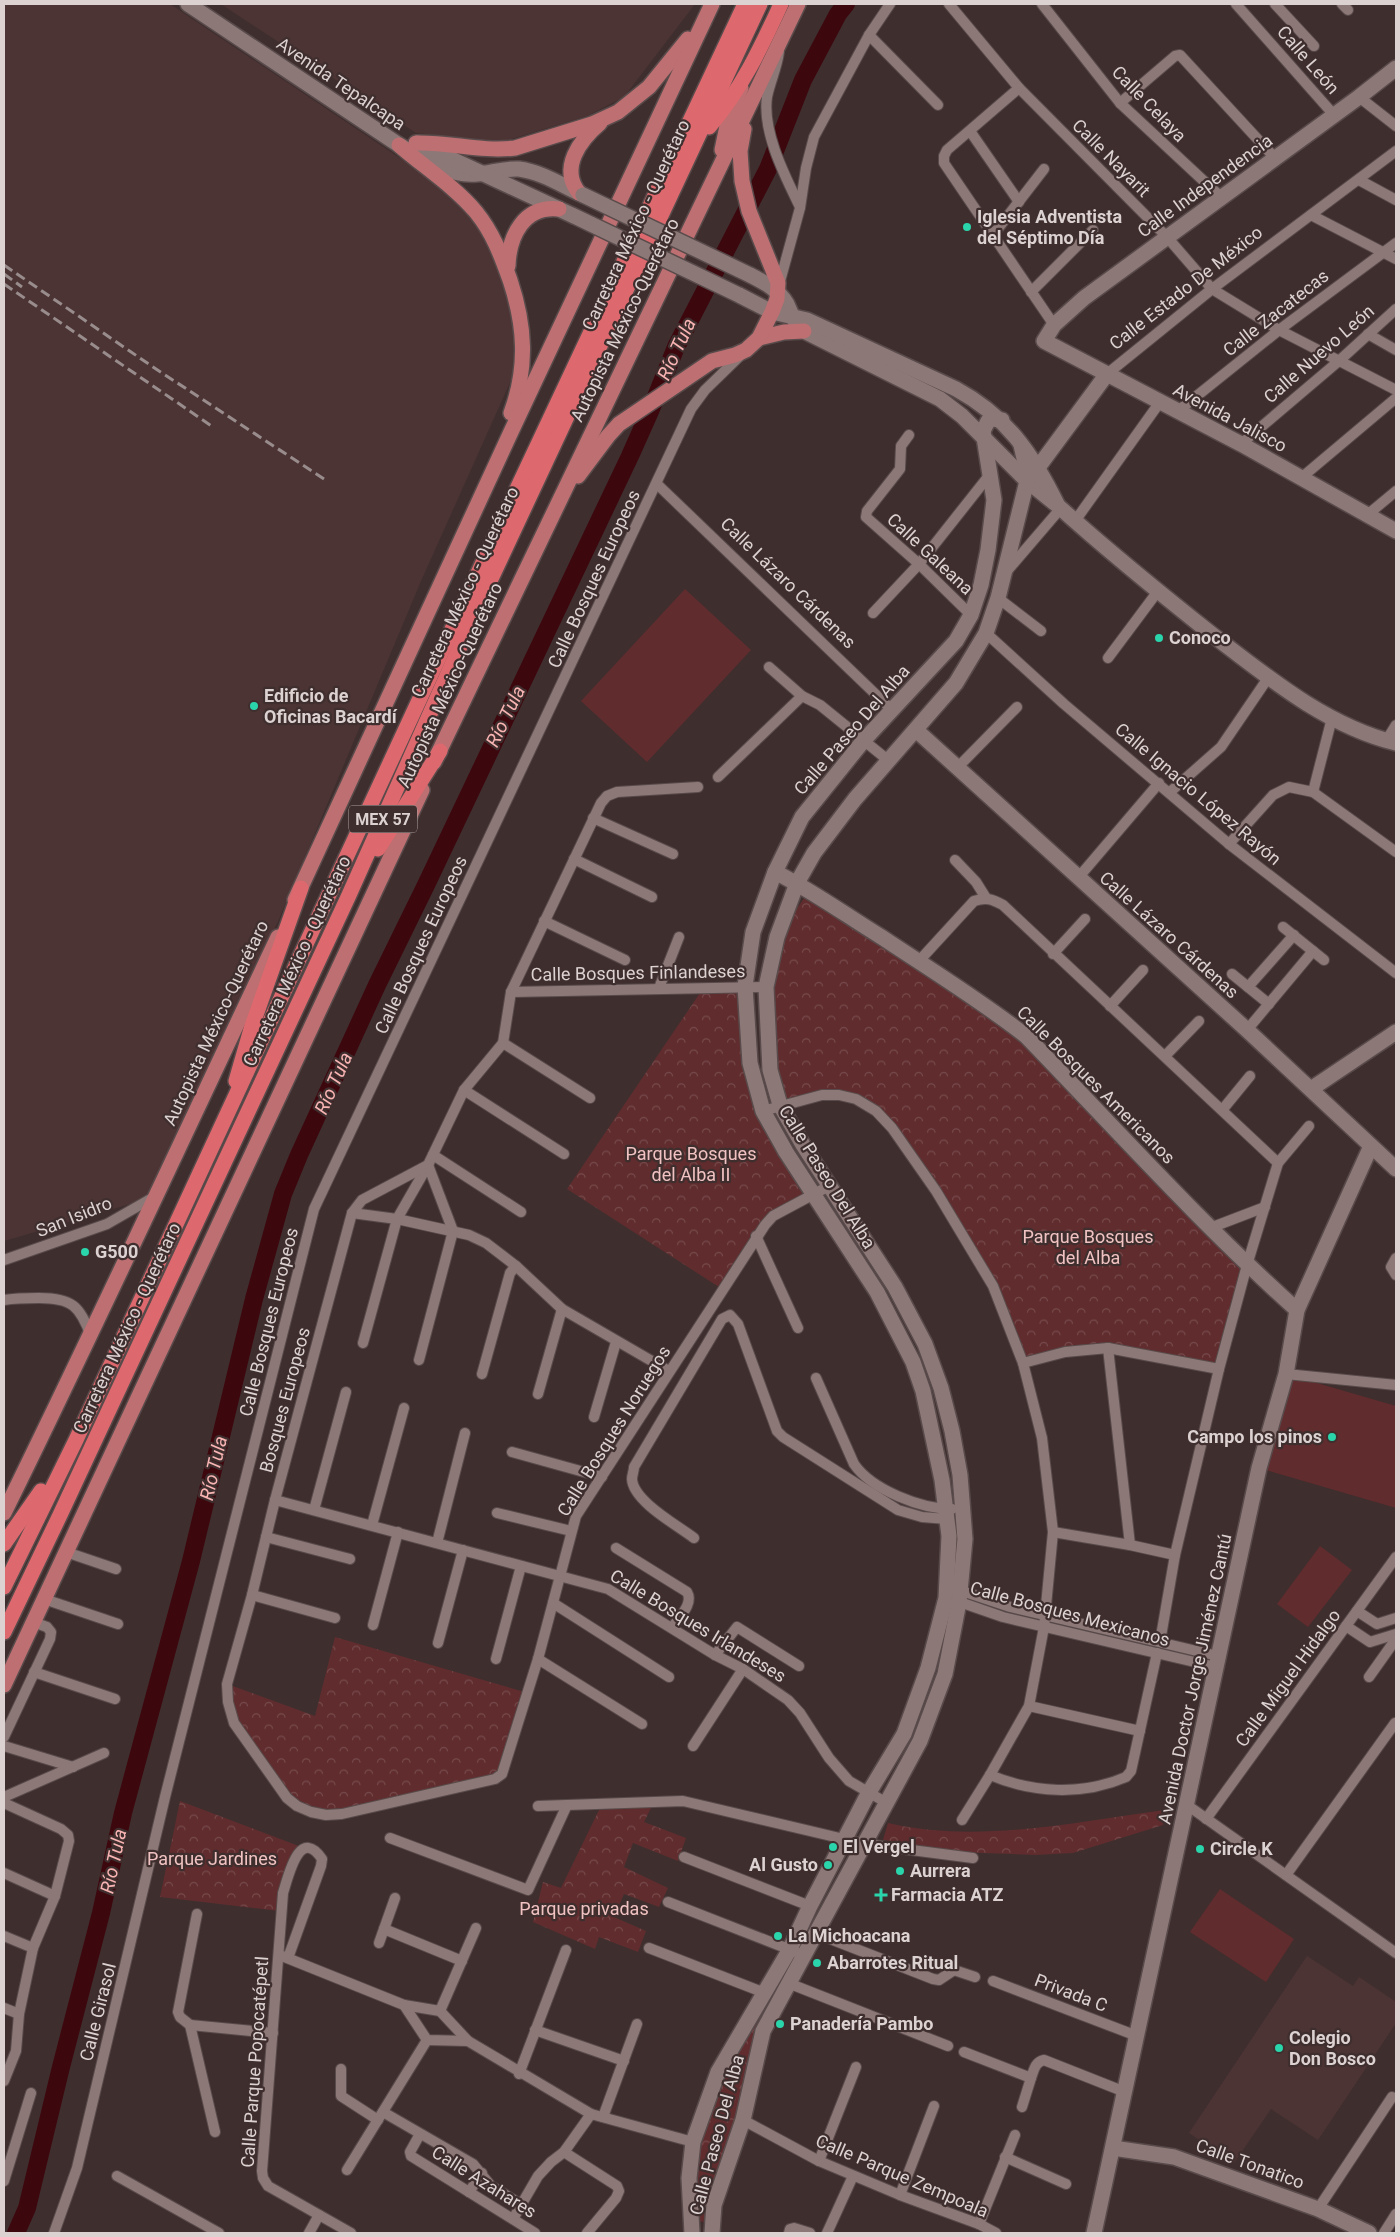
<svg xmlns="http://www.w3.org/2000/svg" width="1400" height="2237" viewBox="0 0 1400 2237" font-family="Roboto,sans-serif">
	<defs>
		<pattern id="park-crowns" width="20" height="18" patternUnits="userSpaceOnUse" patternTransform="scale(1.25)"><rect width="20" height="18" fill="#602c2e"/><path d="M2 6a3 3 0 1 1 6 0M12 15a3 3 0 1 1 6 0" fill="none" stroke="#764a4b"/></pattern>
	</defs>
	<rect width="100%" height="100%" fill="#3f2e2e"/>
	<g fill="#4d3434">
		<polygon points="4,4 170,4 431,179 467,211 485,233 516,314 512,378 421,581 279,919 200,1088 154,1197 4,1241"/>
		<polygon points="221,4 695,4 624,97 587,116 498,143 416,133"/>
		<polygon points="1307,1956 1353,1986 1359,1977 1396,2002 1396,2023 1318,2140 1271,2109 1234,2163 1189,2133"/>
	</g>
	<g fill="url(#park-crowns)">
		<polygon points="807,894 994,1010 1247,1265 1219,1369 1108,1348 1023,1363 993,1286 936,1191 876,1111 839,1095 780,1105 766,987 777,937"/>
		<polygon points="745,986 763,1111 813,1195 773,1216 722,1289 567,1189 704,987"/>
		<polygon points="335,1637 528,1693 502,1774 342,1814 297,1806 243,1739 227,1684 315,1716"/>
		<polygon points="180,1801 304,1848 295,1858 280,1911 160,1897"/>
		<polygon points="652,1806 644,1822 686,1838 678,1861 633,1843 624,1867 668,1888 659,1907 624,1894 614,1917 646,1931 638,1952 599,1937 595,1949 533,1922 543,1882 561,1888 599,1810"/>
		<path d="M1165,1810L1163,1825L1073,1853L1035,1855L956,1852L883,1840L888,1823C978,1844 1074,1822 1165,1810Z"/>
		<polygon points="756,2013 766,2018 706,2222 695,2221 692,2175 702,2117"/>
	</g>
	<g fill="#602c2e">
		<polygon points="685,589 751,650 647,762 581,701"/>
		<polygon points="1286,1374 1396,1406 1396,1508 1259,1468"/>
		<polygon points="1320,1546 1352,1570 1308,1627 1277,1604"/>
		<polygon points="1220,1889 1294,1939 1266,1982 1190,1932"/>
	</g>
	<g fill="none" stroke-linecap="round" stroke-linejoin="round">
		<polyline stroke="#3d070e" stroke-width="18" points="16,2233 27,2208 61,2067 101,1913 123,1813 191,1561 254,1299 283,1194 299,1155 377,985 426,885 630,456 651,409 676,347 768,169 803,80 838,14 846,4"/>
		<defs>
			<g id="street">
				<polyline points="949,4 1019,88 1167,237 1212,289 1279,330 1396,390"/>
				<polyline points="1042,4 1120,103 1221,197"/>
				<polyline points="1236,4 1334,115"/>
				<polyline points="1275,4 1314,46"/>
				<polyline points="1342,4 1348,10"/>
				<polyline points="869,35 938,105"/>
				<path d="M779,52C777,68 770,82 767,97C762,132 785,176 800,207"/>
				<polyline points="1019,88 947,150 944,156 944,163 1054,325"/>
				<polyline points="1359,97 1396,126"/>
				<polyline points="1120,103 1175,56 1180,55 1275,158"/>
				<polyline points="970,131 1019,202"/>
				<polyline points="1359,180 1396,200"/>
				<polyline points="1311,215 1396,259"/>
				<polyline points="993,235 1044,169"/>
				<polyline points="779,285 800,208 806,168 814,137 869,35 890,4"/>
				<polyline points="1031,292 1093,230"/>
				<polyline points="1368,334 1396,350"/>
				<polyline points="1107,374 1212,289 1396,151"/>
				<polyline points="1178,411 1279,330 1396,243"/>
				<polyline points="909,435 901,446 900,469 867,511 866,517 919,564 971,615"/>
				<polyline points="1241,444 1340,360 1396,309"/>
				<polyline points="1301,478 1396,398"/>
				<polyline points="657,484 892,710"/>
				<polyline points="1366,516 1396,491"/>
				<polyline points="1075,521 1160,402"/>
				<polyline points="1007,571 1061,508"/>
				<polyline points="998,598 1041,631"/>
				<polyline points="873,613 919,564 991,473"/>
				<polyline points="986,633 1064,704 1229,844 1396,973"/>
				<polyline points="1108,658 1158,591"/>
				<polyline points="769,667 802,696 820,705 889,761"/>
				<polyline points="1386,741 1396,725"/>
				<polyline points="958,767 1017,707"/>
				<polyline points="718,777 802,696"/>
				<polyline points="1170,792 1221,747 1268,678"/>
				<polyline points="1313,792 1332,718"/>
				<polyline points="593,818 673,854"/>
				<polyline points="1229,844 1273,795 1289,787 1313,792 1396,852"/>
				<polyline points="574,859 652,897"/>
				<polyline points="955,860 976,882 986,898"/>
				<polyline points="1078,878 1159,783"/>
				<polyline points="544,921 625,960"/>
				<polyline points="1283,927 1324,960"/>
				<polyline points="1053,954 1085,919"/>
				<path d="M919,961L974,901C986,897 992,899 1003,905L1278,1163"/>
				<polyline points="1232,974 1269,1004"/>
				<polyline points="1248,987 1294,935"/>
				<polyline points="659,988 679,937"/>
				<polyline points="511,992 766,987"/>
				<polyline points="1110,1006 1143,970"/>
				<polyline points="1247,1030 1313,951"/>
				<polyline points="503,1043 590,1098"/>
				<polyline points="1165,1056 1199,1021"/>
				<polyline points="464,1090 564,1154"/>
				<polyline points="1223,1109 1250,1076"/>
				<polyline points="763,1111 822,1095 839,1095 856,1099 876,1111 892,1128 936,1191 993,1286 1023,1363 1042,1438 1053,1532 1044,1627 1029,1706 990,1775 962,1820"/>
				<polyline points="433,1155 521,1212"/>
				<polyline points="352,1213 397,1219 469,1235 486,1243 516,1266 562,1309 669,1371"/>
				<polyline points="1210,1228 1265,1207"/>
				<polyline points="756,1236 798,1328"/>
				<polyline points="1396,1258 1391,1267 1396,1275"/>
				<polyline points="4,1260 107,1224 154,1197"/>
				<path d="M4,1300C16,1298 27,1298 39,1298C72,1298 80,1306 91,1336"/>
				<polyline points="363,1343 397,1219 428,1165 464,1090 503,1043 511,992 601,803 607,796 617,792 698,787"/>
				<polyline points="1108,1348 1130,1545"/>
				<polyline points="419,1360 453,1231 428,1165 362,1200 352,1213 275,1500 252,1595 227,1684 228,1702 234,1723 287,1798 297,1806 311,1812 326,1815 342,1814 495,1779 502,1774 538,1659 576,1516 765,1225 773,1216 829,1186"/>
				<polyline points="1023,1363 1065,1352 1108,1348 1219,1369"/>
				<polyline points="482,1374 510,1273 516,1266"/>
				<polyline points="1286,1374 1396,1385"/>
				<path d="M816,1378L854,1464C872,1490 921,1509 952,1509"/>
				<polyline points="538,1394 562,1309"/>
				<polyline points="594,1417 616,1342"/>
				<polyline points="512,1452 602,1477"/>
				<polyline points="275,1500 608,1589 715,1655 743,1669 788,1700 800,1713 829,1758 849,1781 887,1803"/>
				<polyline points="314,1510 346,1392"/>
				<polyline points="497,1513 571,1531"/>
				<polyline points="372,1525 404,1408"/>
				<polyline points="1053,1532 1130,1545 1175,1555"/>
				<polyline points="266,1537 350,1559"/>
				<path d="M694,1538C677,1525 633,1501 632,1479C632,1475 634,1471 634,1467L722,1319L730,1315L738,1324L777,1431L783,1437L898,1510L922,1517L947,1519"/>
				<polyline points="437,1543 465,1433"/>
				<path d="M616,1548L687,1592C694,1604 679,1617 672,1628"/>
				<polyline points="66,1552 116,1569"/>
				<polyline points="956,1589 1010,1607 1218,1656"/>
				<polyline points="252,1595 335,1618"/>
				<polyline points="44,1599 118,1624"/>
				<polyline points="954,1600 1003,1617 1216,1667"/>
				<polyline points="553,1603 669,1677"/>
				<polyline points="1357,1611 1377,1624 1396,1618"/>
				<polyline points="373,1625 398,1532"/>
				<polyline points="1346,1626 1370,1642 1396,1634"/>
				<polyline points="1160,1642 1175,1555 1219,1369 1247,1265 1278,1163 1309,1126"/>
				<polyline points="438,1643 463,1550"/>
				<polyline points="715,1655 737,1627 799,1666"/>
				<polyline points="496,1659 521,1566"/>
				<polyline points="538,1659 642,1724"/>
				<polyline points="34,1672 115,1699"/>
				<polyline points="1369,1677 1396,1639"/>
				<polyline points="1029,1706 1140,1731"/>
				<polyline points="4,1737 50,1639 51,1632 47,1627 33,1622"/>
				<polyline points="4,1746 73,1767"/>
				<polyline points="693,1746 743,1669"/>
				<path d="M990,1775C1033,1793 1082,1796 1126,1777L1131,1771L1157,1653"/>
				<polyline points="4,1797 104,1753"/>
				<polyline points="4,1803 61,1829 68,1835 69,1841 55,1896 33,1948 19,2014 16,2051 4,2081"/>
				<polyline points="1187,1805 1396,1953"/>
				<polyline points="538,1806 683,1801 865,1844 973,1858"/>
				<polyline points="1206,1819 1396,1557"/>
				<polyline points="390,1838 528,1890 567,1805"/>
				<polyline points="684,1857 810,1906"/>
				<polyline points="4,1873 55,1896"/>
				<polyline points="1286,1875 1395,1723"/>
				<polyline points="668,1902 796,1952"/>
				<polyline points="197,1914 178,2012 180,2017 190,2025 215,2132"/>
				<polyline points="384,1929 462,1961"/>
				<polyline points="815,1933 933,1979 939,1980 954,1970 975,1977"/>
				<polyline points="4,1936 33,1948"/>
				<polyline points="379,1943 395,1898"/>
				<polyline points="649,1948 765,1993"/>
				<polyline points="282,1956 404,2005 440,2011 468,2041 591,2114 693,2142"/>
				<path d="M288,1958L321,1866L322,1859C299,1825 288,1878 283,1893L262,2171L263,2178L268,2186L351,2233"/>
				<polyline points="993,1981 1137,2036"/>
				<polyline points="788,1983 948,2046"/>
				<polyline points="404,2005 427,2040 468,2041"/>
				<polyline points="4,2008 19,2014"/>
				<polyline points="440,2011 476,1928"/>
				<polyline points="190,2025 273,2033"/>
				<polyline points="535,2030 624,2061"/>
				<path d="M964,2052L1031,2078C1034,2070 1035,2062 1044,2060L1125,2092"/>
				<polyline points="341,2069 341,2096 378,2120"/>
				<polyline points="519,2074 566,1950"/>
				<polyline points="1022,2107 1031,2078"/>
				<polyline points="383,2112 473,2164 491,2186 522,2205"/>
				<polyline points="603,2117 637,2024"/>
				<polyline points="743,2120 819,2161 900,2195 979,2224 996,2233"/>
				<polyline points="420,2134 410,2152 411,2156 535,2233"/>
				<polyline points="564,2152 617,2186 619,2191 616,2198 587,2233"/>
				<polyline points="1005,2157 1066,2184"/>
				<polyline points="819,2161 856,2067"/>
				<polyline points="347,2170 427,2040"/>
				<polyline points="117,2176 219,2233"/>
				<polyline points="4,2181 31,2093"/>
				<polyline points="469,2192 482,2173"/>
				<polyline points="900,2195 934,2106"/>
				<polyline points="1318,2209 1392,2097"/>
				<polyline points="513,2219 538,2176 551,2162 564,2152 591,2114"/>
				<polyline points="979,2224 1015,2135"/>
				<polyline points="54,2233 77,2168 165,1797 314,1209 691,409 705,390 742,354"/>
				<polyline points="309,2233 319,2215"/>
				<polyline points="789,2233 790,2229 794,2228 810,2233"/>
				<polyline points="827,2233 853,2176"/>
				<polyline points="1384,2233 1396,2214"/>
			</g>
			<g id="secondary">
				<path d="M188,4L399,145C421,158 450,177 477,174C491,173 504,168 519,169C542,172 563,186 583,195"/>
				<polyline points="1396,68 1359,97 1084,298 1054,325 1044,341 1241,444 1396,531"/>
				<polyline points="417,143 574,216"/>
				<path d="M750,275C764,282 779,290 787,304C792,315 794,323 804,331L940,399L962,416L1027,481L1057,505C1108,551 1161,594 1214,636C1270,679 1327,726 1396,743"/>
				<path d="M739,295L772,312L807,320L956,389C1006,416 1032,453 1057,504"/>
				<polyline points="1031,477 1107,374"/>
				<polyline points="916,730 1247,1030 1396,1169"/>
				<path d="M775,872C813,891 847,916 883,938C931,970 980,1000 1026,1036C1115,1128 1201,1224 1297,1310"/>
				<polyline points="1311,1089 1396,1032"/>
				<polyline points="1113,2148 1174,2157 1318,2209 1369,2233"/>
				<polyline points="692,2233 689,2178 693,2142 718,2072 790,1949 810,1906 868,1794 904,1734 928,1668 946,1598 949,1536 942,1480 923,1391 913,1362 877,1292 786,1152 763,1111 750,1063 745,986 753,932 775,872 802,817 864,740 956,641 971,615 981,585 988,550 994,500 983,431 988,421 992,419 1002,420"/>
				<polyline points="712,2233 714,2205 743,2120 763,2031 920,1741 945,1674 959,1602 965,1539 960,1475 952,1431 941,1388 925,1344 895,1287 803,1145 780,1105 770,1070 766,987 777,937 797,883 814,853 855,799 956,683 986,633 998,598 1027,481 1026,467 1021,445"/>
				<polyline points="1094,2233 1259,1468 1286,1374 1297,1310 1371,1146"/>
			</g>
			<g id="primary">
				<path d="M416,143C450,142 481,152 515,148L592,124L618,112L649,87L688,39"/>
				<path d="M399,145C424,167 454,186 476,212C493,233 501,255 510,280C525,325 528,367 511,413"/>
				<polyline points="722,150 727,126 741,88"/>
				<path d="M579,193C559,168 580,140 600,123"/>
				<path d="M508,266C509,236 524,205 559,209"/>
				<polyline points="759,338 784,332 804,331"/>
				<polyline points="578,476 608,436 619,424 712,361 735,355 746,350 759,338 772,312 777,299 778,283 749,211 742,181 740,151 744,129"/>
				<polyline points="434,762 798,4"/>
				<polyline points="295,900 510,434 712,4"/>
				<path d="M4,1513C98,1322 187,1129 278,937"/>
				<polyline points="4,1685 422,790"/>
			</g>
			<g id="highway">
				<path d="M709,127C741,90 761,48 781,4"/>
				<polyline points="378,849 440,751"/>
				<polyline points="236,1081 251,1029 301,888"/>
				<polyline points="4,1544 41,1491"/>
				<polyline points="4,1587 76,1440 518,487 745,4"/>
				<polyline points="4,1632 60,1515 349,895 475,613 760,4"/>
			</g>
		</defs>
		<use href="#street" stroke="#594b4b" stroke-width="12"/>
		<use href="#secondary" stroke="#594b4b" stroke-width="18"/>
		<use href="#primary" stroke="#594b4b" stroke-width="18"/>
		<use href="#highway" stroke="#594b4b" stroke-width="18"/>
		<use href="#street" stroke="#8c7877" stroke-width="10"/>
		<use href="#secondary" stroke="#8c7877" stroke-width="15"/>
		<use href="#primary" stroke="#bd6f72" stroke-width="15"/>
		<use href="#highway" stroke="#dd696e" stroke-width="15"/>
		<g stroke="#998c8c" stroke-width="3" stroke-dasharray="10 5" stroke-linecap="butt">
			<polyline points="4,265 153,367 324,479"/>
			<polyline points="4,274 22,287"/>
			<polyline points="4,284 213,427"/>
		</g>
		<defs>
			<g id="secondary-bridge">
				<polyline points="583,195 750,275"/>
				<polyline points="574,216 739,295"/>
			</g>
		</defs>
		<use href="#secondary-bridge" stroke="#594b4b" stroke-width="18" stroke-linecap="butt"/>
		<use href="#secondary-bridge" stroke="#8c7877" stroke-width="15"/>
	</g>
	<g fill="#2bd5ac" stroke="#3f2e2e" stroke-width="2">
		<circle cx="967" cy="227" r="5"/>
		<circle cx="1159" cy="638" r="5"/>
		<circle cx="254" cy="706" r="5"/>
		<circle cx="85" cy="1252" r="5"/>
		<circle cx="1332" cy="1437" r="5"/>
		<circle cx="833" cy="1847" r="5"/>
		<circle cx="1200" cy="1849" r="5"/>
		<circle cx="828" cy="1865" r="5"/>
		<circle cx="900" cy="1871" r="5"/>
		<path d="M878.5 1887.5h5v5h5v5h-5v5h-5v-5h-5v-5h5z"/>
		<circle cx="778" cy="1936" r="5"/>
		<circle cx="817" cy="1963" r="5"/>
		<circle cx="780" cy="2024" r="5"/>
		<circle cx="1279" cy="2048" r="5"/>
	</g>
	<g text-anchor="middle" stroke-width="4.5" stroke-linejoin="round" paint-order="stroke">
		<rect fill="#3f2e2e" stroke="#aea1a1" stroke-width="1" x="349" y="805.5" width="68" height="27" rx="4"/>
		<g font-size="16" font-weight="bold" fill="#ddd2d2">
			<text x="383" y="825">MEX 57</text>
		</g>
		<g font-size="18" fill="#ddd2d2" stroke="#3f2e2e">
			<text transform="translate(1308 60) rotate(49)" y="6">Calle León</text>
			<text transform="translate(341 84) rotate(34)" y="6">Avenida Tepalcapa</text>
			<text transform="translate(1149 104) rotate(46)" y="6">Calle Celaya</text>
			<text transform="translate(1111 158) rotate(45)" y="6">Calle Nayarit</text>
			<text transform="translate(1205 186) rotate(-36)" y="6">Calle Independencia</text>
			<text transform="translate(636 225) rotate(-65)" y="6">Carretera México - Querétaro</text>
			<text transform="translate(1186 288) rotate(-38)" y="6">Calle Estado De México</text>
			<text transform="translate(1276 313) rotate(-38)" y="6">Calle Zacatecas</text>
			<text transform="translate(625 320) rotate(-64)" y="6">Autopista México-Querétaro</text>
			<text transform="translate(1319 354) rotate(-41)" y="6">Calle Nuevo León</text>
			<text transform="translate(1230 418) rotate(28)" y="6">Avenida Jalisco</text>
			<text transform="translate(930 554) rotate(43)" y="6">Calle Galeana</text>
			<text transform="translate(594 579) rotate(-65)" y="6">Calle Bosques Europeos</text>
			<text transform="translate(788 583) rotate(44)" y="6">Calle Lázaro Cárdenas</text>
			<text transform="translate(465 592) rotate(-65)" y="6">Carretera México - Querétaro</text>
			<text transform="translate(450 685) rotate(-65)" y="6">Autopista México-Querétaro</text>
			<text transform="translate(852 730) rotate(-49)" y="6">Calle Paseo Del Alba</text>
			<text transform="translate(1198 794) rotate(40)" y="6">Calle Ignacio López Rayón</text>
			<text transform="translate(1169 935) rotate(42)" y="6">Calle Lázaro Cárdenas</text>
			<text transform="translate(421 945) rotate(-65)" y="6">Calle Bosques Europeos</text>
			<text transform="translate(297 961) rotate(-65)" y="6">Carretera México - Querétaro</text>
			<text transform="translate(638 973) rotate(-1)" y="6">Calle Bosques Finlandeses</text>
			<text transform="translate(216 1023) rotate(-65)" y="6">Autopista México-Querétaro</text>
			<text transform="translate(1096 1085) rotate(45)" y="6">Calle Bosques Americanos</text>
			<text transform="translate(827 1177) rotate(58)" y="6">Calle Paseo Del Alba</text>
			<text transform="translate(74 1217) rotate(-22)" y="6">San Isidro</text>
			<text transform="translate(269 1322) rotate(-76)" y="6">Calle Bosques Europeos</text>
			<text transform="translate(127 1328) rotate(-65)" y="6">Carretera México - Querétaro</text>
			<text transform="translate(285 1400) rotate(-75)" y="6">Bosques Europeos</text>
			<text transform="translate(614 1431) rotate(-58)" y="6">Calle Bosques Noruegos</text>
			<text transform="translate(1070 1614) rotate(15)" y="6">Calle Bosques Mexicanos</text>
			<text transform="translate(698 1626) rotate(31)" y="6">Calle Bosques Irlandeses</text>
			<text transform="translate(1288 1678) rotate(-54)" y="6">Calle Miguel Hidalgo</text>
			<text transform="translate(1195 1679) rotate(-78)" y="6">Avenida Doctor Jorge Jiménez Cantú</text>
			<text transform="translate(1071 1993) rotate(21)" y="6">Privada C</text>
			<text transform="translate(98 2012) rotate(-76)" y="6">Calle Girasol</text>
			<text transform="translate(255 2062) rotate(-86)" y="6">Calle Parque Popocatépetl</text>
			<text transform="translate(717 2135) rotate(-75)" y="6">Calle Paseo Del Alba</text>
			<text transform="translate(1250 2164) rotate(20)" y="6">Calle Tonatico</text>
			<text transform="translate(902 2176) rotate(23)" y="6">Calle Parque Zempoala</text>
			<text transform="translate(484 2182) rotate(32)" y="6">Calle Azahares</text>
		</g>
		<g font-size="18" font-weight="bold" fill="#ddd2d2" stroke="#3f2e2e" text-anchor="start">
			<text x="977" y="223">Iglesia Adventista<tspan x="977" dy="21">del Séptimo Día</tspan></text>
			<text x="1169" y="644">Conoco</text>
			<text x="264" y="702">Edificio de<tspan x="264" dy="21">Oficinas Bacardí</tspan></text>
			<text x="95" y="1258">G500</text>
			<text x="1322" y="1443" text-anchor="end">Campo los pinos</text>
			<text x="843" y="1853">El Vergel</text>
			<text x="1210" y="1855">Circle K</text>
			<text x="818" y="1871" text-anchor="end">Al Gusto</text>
			<text x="910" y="1877">Aurrera</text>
			<text x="891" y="1901">Farmacia ATZ</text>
			<text x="788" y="1942">La Michoacana</text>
			<text x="827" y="1969">Abarrotes Ritual</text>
			<text x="790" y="2030">Panadería Pambo</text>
			<text x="1289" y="2044">Colegio<tspan x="1289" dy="21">Don Bosco</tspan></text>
		</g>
		<g font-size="18" fill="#f0c2c1" stroke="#3f2e2e">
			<text x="691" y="1160">Parque Bosques<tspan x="691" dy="21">del Alba II</tspan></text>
			<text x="1088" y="1243">Parque Bosques<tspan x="1088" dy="21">del Alba</tspan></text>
			<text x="212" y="1865">Parque Jardines</text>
			<text x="584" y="1915">Parque privadas</text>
		</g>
		<g font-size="19" font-style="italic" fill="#f8b4b3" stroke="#3f2e2e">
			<text transform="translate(676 349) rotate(-65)" y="7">Río Tula</text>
			<text transform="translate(505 716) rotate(-64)" y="7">Río Tula</text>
			<text transform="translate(333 1083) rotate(-66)" y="7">Río Tula</text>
			<text transform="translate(213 1468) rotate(-77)" y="7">Río Tula</text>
			<text transform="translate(113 1861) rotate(-78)" y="7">Río Tula</text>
		</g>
	</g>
	<rect width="1400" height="2237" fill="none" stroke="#ddd2d2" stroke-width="10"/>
</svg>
